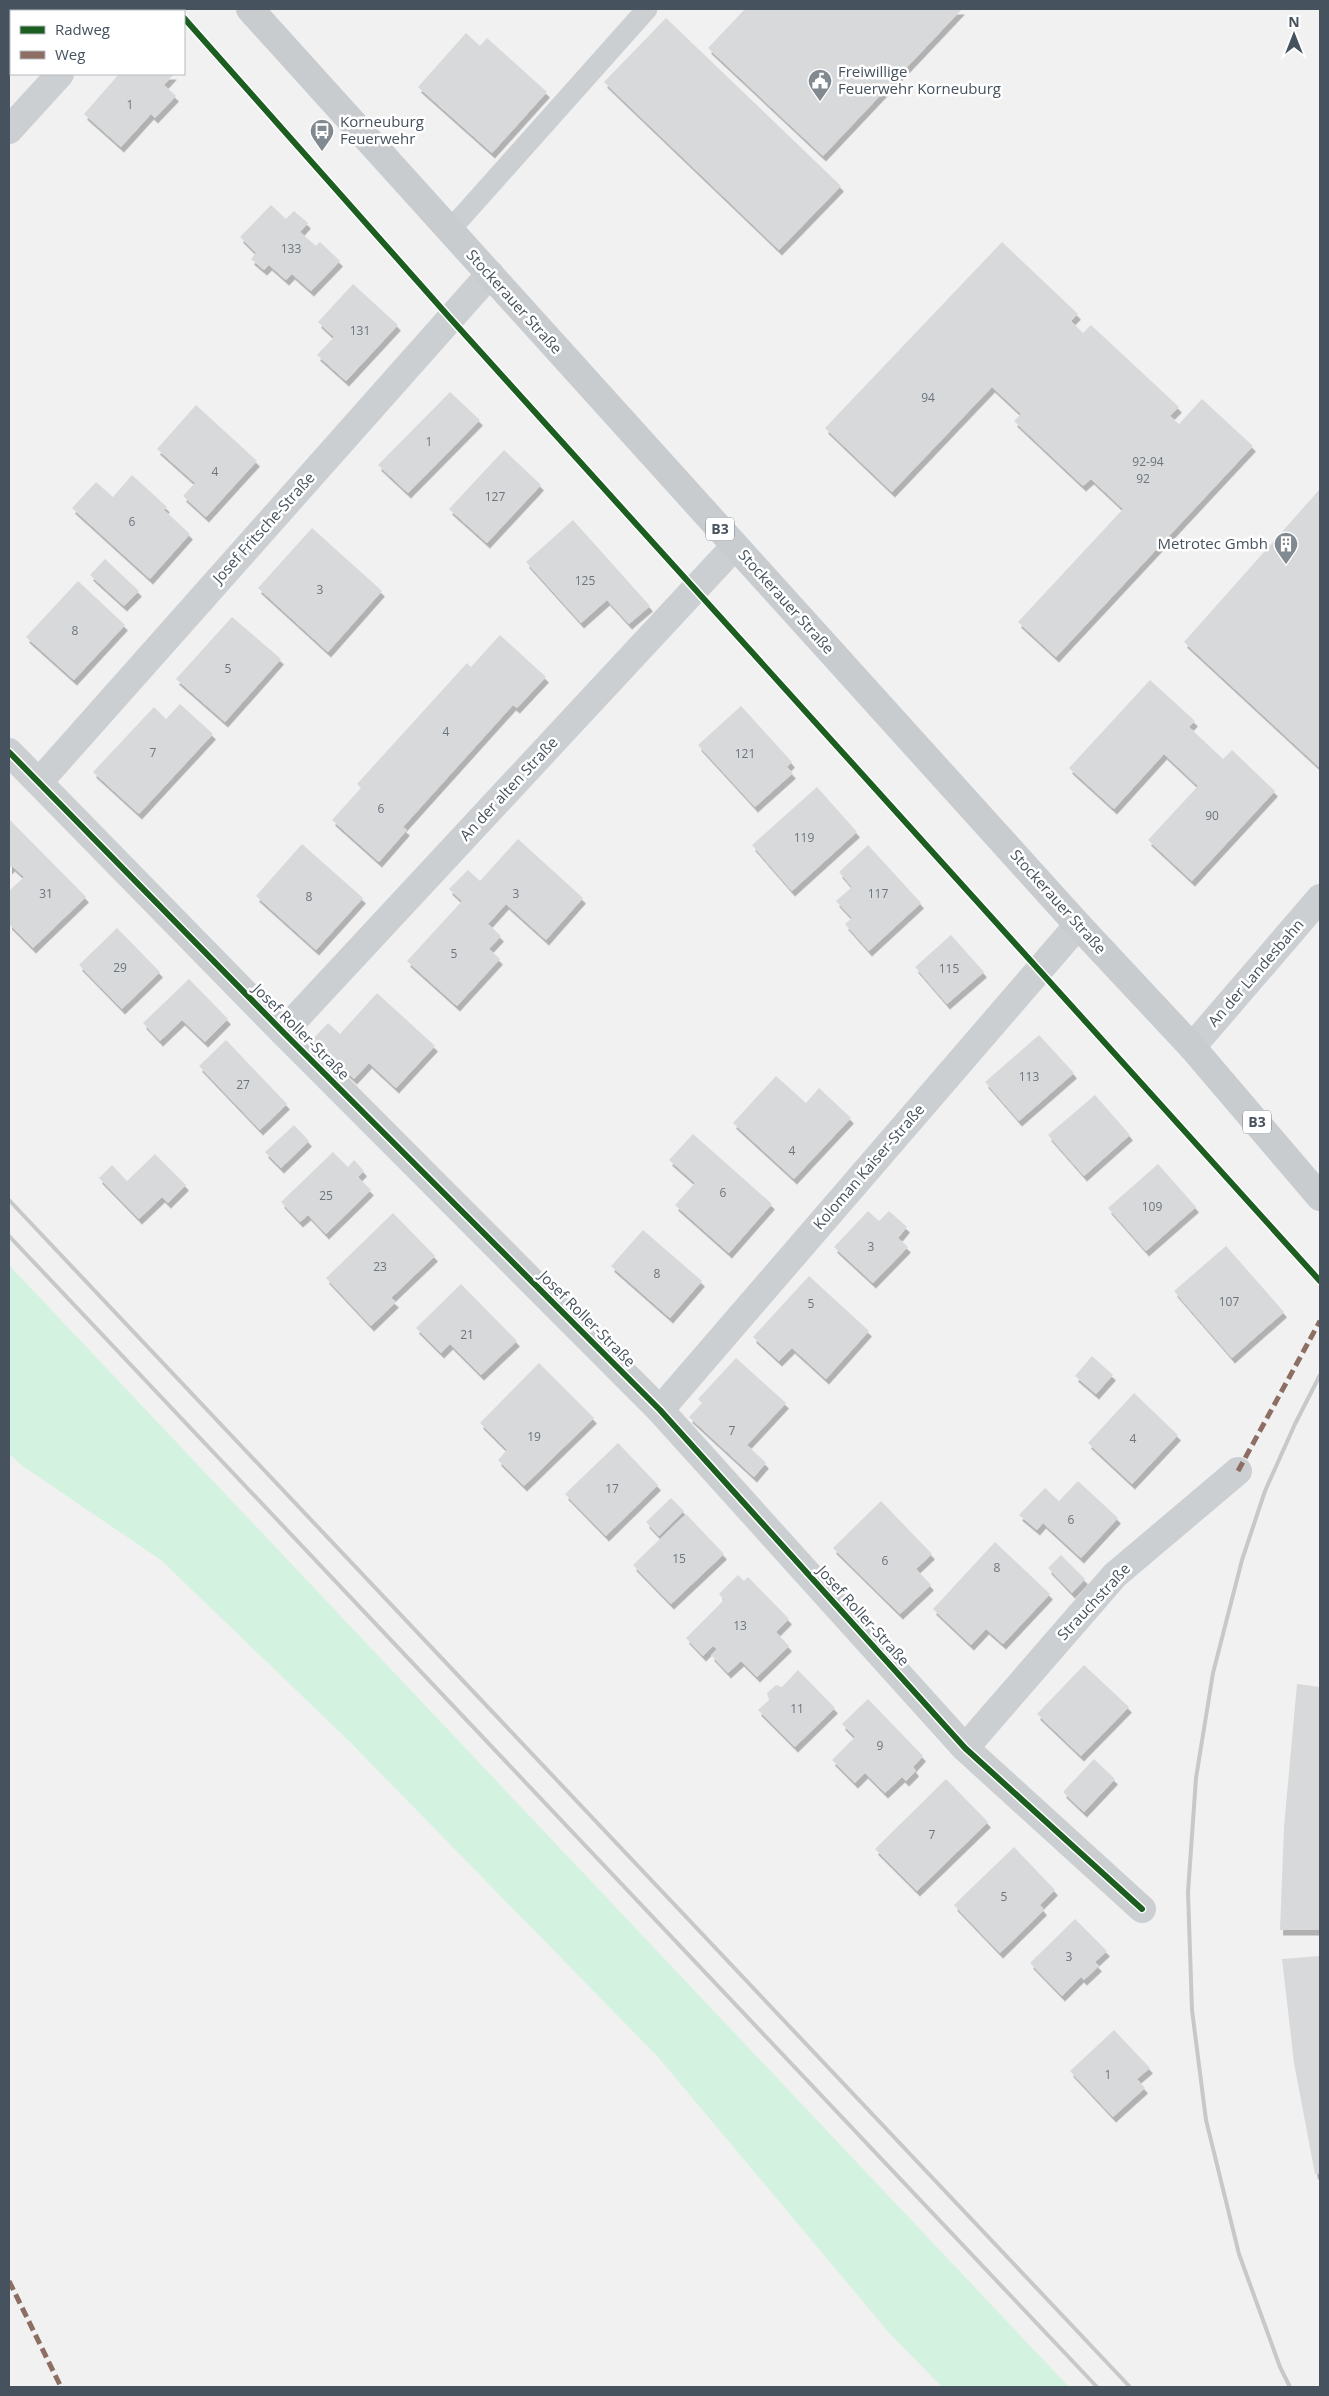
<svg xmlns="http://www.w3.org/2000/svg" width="1329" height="2396" viewBox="0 0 1329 2396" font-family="'Open Sans',sans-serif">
	<defs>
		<filter id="shadow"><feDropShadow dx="3" dy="5.5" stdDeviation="0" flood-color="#0004"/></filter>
	</defs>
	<rect width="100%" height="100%" fill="#f1f1f1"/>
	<polygon fill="#d4f2e0" points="9,1265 1069,2387 942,2387 891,2335 658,2057 350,1742 161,1560 24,1467 9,1454"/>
	<g fill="#d8d9db" filter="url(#shadow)">
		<polygon points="36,9 54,9 51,11 38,11"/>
		<polygon points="745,9 962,9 823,156 708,48"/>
		<polygon points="666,18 841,186 779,250 604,82"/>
		<polygon points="466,33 480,46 487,38 547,92 492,153 418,87"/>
		<polygon points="119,74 174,74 164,85 176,96 155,118 151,114 121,147 84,114"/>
		<polygon points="271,205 286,219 294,211 308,223 300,232 316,246 320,242 340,261 311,291 292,274 286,280 269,265 264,270 251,259 256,253 240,237"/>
		<polygon points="1002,242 1078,314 1071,321 1083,333 1091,325 1179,407 1170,416 1179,424 1202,399 1253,446 1056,657 1018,622 1123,509 1091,479 1083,486 1014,421 1021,414 992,387 892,492 825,428"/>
		<polygon points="353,284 398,325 346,381 317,355 334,337 318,322"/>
		<polygon points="450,392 480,420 408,493 378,465"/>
		<polygon points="196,405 257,461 206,517 183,496 195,483 157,449"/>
		<polygon points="504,450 541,485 487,543 449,509"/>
		<polygon points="132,475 167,507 164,510 190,534 150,579 72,508 96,482 113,497"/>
		<polygon points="1320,489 1320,768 1184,642"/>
		<polygon points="573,520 650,606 629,624 607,600 581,623 526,562"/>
		<polygon points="312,528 382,591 328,652 258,588"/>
		<polygon points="105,559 139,591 124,606 90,575"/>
		<polygon points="78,581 125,625 74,680 26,637"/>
		<polygon points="232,617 281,659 225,722 176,679"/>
		<polygon points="500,635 546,677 517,708 513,705 403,827 407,830 379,862 332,820 361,788 357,784 467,663 471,667"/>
		<polygon points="1150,680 1195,721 1189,727 1223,759 1232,750 1275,791 1192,881 1148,840 1198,786 1164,754 1114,809 1069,768"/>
		<polygon points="180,704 213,734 139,814 93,772 154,707 166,719"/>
		<polygon points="741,706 792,762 787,767 793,773 755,807 698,745"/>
		<polygon points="817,787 857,832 792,891 752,845"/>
		<polygon points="9,819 86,897 33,948 9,924 9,891 24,877 12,866 9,869"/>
		<polygon points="518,839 583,898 546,940 506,904 488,924 501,936 489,949 500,959 457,1006 407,961 462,901 449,889 468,870 480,881"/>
		<polygon points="302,844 363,898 316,950 256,896"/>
		<polygon points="868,845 921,903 869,951 845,924 852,918 836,901 852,887 839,872"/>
		<polygon points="117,928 160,972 122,1009 79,965"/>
		<polygon points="951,935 984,972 947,1004 915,967"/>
		<polygon points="189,979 228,1019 205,1042 182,1020 160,1041 143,1023"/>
		<polygon points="377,993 435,1046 396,1088 369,1063 354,1079 312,1040 328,1023 340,1034"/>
		<polygon points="1039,1035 1074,1073 1019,1121 985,1082"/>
		<polygon points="226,1040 287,1104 260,1130 199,1066"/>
		<polygon points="776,1076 806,1103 819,1088 851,1118 794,1179 733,1123"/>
		<polygon points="1095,1095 1130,1135 1084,1176 1048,1135"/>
		<polygon points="294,1125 309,1141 281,1168 265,1152"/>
		<polygon points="693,1134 772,1204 729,1253 675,1205 695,1183 669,1160"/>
		<polygon points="333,1152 348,1167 354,1160 364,1171 358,1177 371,1190 326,1234 308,1215 300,1222 281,1202"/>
		<polygon points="155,1154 186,1185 168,1203 162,1197 139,1219 99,1178 112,1165 127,1181"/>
		<polygon points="1158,1164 1196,1207 1146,1251 1108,1208"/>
		<polygon points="868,1211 879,1221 889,1211 907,1227 898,1238 908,1247 873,1283 834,1247"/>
		<polygon points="393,1213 435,1256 391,1298 396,1302 371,1326 326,1278"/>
		<polygon points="643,1230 702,1281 670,1318 611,1266"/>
		<polygon points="1226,1246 1284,1312 1232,1358 1174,1291"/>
		<polygon points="809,1276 869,1331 826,1379 792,1348 779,1361 753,1337"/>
		<polygon points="461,1284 517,1341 481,1375 450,1344 441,1353 416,1328"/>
		<polygon points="1092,1356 1113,1375 1096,1394 1075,1376"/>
		<polygon points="736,1358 786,1403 747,1445 766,1463 754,1477 689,1417 702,1403 698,1399"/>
		<polygon points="539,1363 594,1418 524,1486 498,1460 507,1450 480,1423"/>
		<polygon points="1134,1393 1178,1435 1132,1484 1088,1443"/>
		<polygon points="618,1443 658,1485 606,1536 565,1494"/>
		<polygon points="1078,1481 1118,1518 1081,1558 1043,1523 1037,1530 1019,1515 1045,1488 1059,1501"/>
		<polygon points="671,1498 684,1511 659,1536 646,1522"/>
		<polygon points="881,1501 932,1554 916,1569 931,1585 900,1614 833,1548"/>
		<polygon points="686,1514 724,1554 671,1604 633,1565"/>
		<polygon points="995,1542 1050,1594 1003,1644 986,1629 971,1645 933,1609"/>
		<polygon points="1061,1555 1085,1579 1072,1593 1048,1568"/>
		<polygon points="738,1575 744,1581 748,1577 789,1619 776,1632 789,1646 757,1677 741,1661 728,1673 711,1655 717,1649 713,1646 703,1656 686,1638 724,1600 719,1594"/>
		<polygon points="1084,1665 1129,1707 1081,1756 1037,1714"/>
		<polygon points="798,1670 835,1708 795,1747 758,1710 769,1700 767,1693 776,1685 782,1687"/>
		<polygon points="1297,1684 1320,1687 1320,1930 1280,1930 1284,1827"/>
		<polygon points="868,1699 923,1756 913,1767 916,1771 906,1781 902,1777 885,1793 865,1773 855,1783 832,1760 855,1737 842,1724"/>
		<polygon points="1094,1759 1115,1779 1084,1812 1063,1792"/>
		<polygon points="946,1779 988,1822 917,1891 875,1849"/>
		<polygon points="1014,1847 1055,1890 1040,1905 1044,1910 1000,1953 954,1905"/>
		<polygon points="1075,1919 1107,1951 1095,1962 1099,1966 1084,1980 1081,1977 1062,1996 1030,1963"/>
		<polygon points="1320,1956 1320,2173 1315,2174 1294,2063 1282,1959"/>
		<polygon points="1114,2030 1150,2068 1137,2079 1145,2088 1113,2117 1070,2071"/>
	</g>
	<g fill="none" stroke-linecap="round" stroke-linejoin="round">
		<polyline stroke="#cccfd2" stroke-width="21" points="450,230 647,9"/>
		<g stroke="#cccfd2" stroke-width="28">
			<polyline points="117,11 119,9"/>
			<polyline points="9,130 60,74"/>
			<polyline points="9,752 283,1032 660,1410 965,1748 1142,1909"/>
			<polyline points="39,782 490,274"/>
			<polyline points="283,1032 735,546"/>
			<polyline points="1192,1047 1320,898"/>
			<polyline points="660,1410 1078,925"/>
			<polyline points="965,1748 1115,1575 1238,1471"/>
		</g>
		<polyline stroke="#c8cccf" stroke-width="28" points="250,9 1078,925 1192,1047 1320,1197"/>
		<g stroke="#c6c8ca" stroke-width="4">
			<polyline points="9,1200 1130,2387"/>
			<polyline points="9,1236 1097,2387"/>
			<polyline points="1290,2387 1280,2367 1239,2254 1206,2120 1192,2010 1188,1892 1196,1778 1213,1673 1242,1560 1265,1491 1295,1424 1320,1375"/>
		</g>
		<g stroke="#8d6e63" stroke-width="5" stroke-dasharray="10 5" stroke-linecap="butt">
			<polyline points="1238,1471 1320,1321"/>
			<polyline points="9,2281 61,2387"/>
		</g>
		<defs>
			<g id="cycleway">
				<polyline points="184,18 450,318 1320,1281"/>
				<polyline points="9,752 283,1032 660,1410 965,1748 1142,1909"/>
			</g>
		</defs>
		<use href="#cycleway" stroke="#fff" stroke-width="9"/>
		<use href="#cycleway" stroke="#1b5e20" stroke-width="6"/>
	</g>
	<defs>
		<symbol id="civic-pin" viewBox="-11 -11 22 30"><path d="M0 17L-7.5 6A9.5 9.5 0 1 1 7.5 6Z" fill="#828a91" stroke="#fff"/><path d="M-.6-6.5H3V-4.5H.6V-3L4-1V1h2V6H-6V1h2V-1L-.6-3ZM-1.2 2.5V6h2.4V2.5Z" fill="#fff"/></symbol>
		<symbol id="bus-pin" viewBox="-11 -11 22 30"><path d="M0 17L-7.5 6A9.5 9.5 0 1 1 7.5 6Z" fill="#828a91" stroke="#fff"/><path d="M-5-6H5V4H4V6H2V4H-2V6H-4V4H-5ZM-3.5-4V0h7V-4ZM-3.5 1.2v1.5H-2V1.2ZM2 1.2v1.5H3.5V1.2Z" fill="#fff"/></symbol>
		<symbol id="building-pin" viewBox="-11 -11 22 30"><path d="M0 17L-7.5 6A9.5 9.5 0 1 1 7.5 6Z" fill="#828a91" stroke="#fff"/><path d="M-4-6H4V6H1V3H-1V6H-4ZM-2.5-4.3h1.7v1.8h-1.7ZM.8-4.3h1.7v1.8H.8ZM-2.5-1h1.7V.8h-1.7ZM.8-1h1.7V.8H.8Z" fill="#fff"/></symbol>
	</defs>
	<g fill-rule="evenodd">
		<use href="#civic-pin" x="806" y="67" width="28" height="38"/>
		<use href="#bus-pin" x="308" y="117" width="28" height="38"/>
		<use href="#building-pin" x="1272" y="530" width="28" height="38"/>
	</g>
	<g text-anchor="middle" stroke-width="5" stroke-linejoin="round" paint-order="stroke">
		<g font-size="12" fill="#6c757e">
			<text x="130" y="109">1</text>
			<text x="291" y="253">133</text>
			<text x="360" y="335">131</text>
			<text x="928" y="402">94</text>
			<text x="429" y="446">1</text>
			<text x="1148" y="466">92-94</text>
			<text x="215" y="476">4</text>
			<text x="1143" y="483">92</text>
			<text x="495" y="501">127</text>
			<text x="132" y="526">6</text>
			<text x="585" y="585">125</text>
			<text x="320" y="594">3</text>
			<text x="75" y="635">8</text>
			<text x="228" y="673">5</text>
			<text x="446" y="736">4</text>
			<text x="153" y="757">7</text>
			<text x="745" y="758">121</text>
			<text x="381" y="813">6</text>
			<text x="1212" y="820">90</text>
			<text x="804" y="842">119</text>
			<text x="46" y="898">31</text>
			<text x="516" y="898">3</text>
			<text x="878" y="898">117</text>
			<text x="309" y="901">8</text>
			<text x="454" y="958">5</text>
			<text x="120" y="972">29</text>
			<text x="949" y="973">115</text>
			<text x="1029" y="1081">113</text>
			<text x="243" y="1089">27</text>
			<text x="792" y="1155">4</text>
			<text x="723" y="1197">6</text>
			<text x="326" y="1200">25</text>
			<text x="1152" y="1211">109</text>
			<text x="871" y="1251">3</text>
			<text x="380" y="1271">23</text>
			<text x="657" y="1278">8</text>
			<text x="1229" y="1306">107</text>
			<text x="811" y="1308">5</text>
			<text x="467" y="1339">21</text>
			<text x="732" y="1435">7</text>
			<text x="534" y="1441">19</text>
			<text x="1133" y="1443">4</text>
			<text x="612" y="1493">17</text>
			<text x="1071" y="1524">6</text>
			<text x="679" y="1563">15</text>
			<text x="885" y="1565">6</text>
			<text x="997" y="1572">8</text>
			<text x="740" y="1630">13</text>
			<text x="797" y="1713">11</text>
			<text x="880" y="1750">9</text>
			<text x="932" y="1839">7</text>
			<text x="1004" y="1901">5</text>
			<text x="1069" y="1961">3</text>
			<text x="1108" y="2079">1</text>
		</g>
		<g fill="#fff" stroke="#7e868e" stroke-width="1">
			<rect x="706" y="517.5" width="28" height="23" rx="4"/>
			<rect x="1243" y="1110.5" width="28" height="23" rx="4"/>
		</g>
		<g font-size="14" font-weight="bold" fill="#46525e">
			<text x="720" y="534">B3</text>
			<text x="1257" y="1127">B3</text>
		</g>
		<g font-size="15" fill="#46525e" stroke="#fff" text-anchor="start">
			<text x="838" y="77">Freiwillige<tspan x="838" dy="17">Feuerwehr Korneuburg</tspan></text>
			<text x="340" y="127">Korneuburg<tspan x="340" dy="17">Feuerwehr</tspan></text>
			<text x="1268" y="549" text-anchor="end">Metrotec Gmbh</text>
		</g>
		<g font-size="15" fill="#46525e" stroke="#fff">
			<text transform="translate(514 302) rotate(48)" y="5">Stockerauer Straße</text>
			<text transform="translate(264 528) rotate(-48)" y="5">Josef Fritsche-Straße</text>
			<text transform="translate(786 602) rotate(48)" y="5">Stockerauer Straße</text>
			<text transform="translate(509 789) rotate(-47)" y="5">An der alten Straße</text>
			<text transform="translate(1058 902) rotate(48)" y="5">Stockerauer Straße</text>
			<text transform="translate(1256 973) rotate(-49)" y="5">An der Landesbahn</text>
			<text transform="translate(301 1032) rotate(45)" y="5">Josef Roller-Straße</text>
			<text transform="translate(869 1167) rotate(-49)" y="5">Koloman Kaiser-Straße</text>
			<text transform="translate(587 1319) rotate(45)" y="5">Josef Roller-Straße</text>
			<text transform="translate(1094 1602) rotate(-47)" y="5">Strauchstraße</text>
			<text transform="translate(863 1616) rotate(48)" y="5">Josef Roller-Straße</text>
		</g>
	</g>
	<rect width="1329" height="2396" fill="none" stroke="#46525e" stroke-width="20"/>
	<rect x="10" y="10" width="175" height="65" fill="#ffffff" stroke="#b5babf"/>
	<rect x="20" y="26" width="25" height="8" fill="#1b5e20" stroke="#b5babf"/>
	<text x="55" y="35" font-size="15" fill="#46525e">Radweg</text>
	<rect x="20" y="51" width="25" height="8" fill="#8d6e63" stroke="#b5babf"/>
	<text x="55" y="60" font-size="15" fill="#46525e">Weg</text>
	<g transform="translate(1294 35)" stroke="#ffffff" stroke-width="4" paint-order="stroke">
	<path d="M0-4L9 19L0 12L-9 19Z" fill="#46525e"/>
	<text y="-8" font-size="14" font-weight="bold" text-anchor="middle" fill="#46525e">N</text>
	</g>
</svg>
